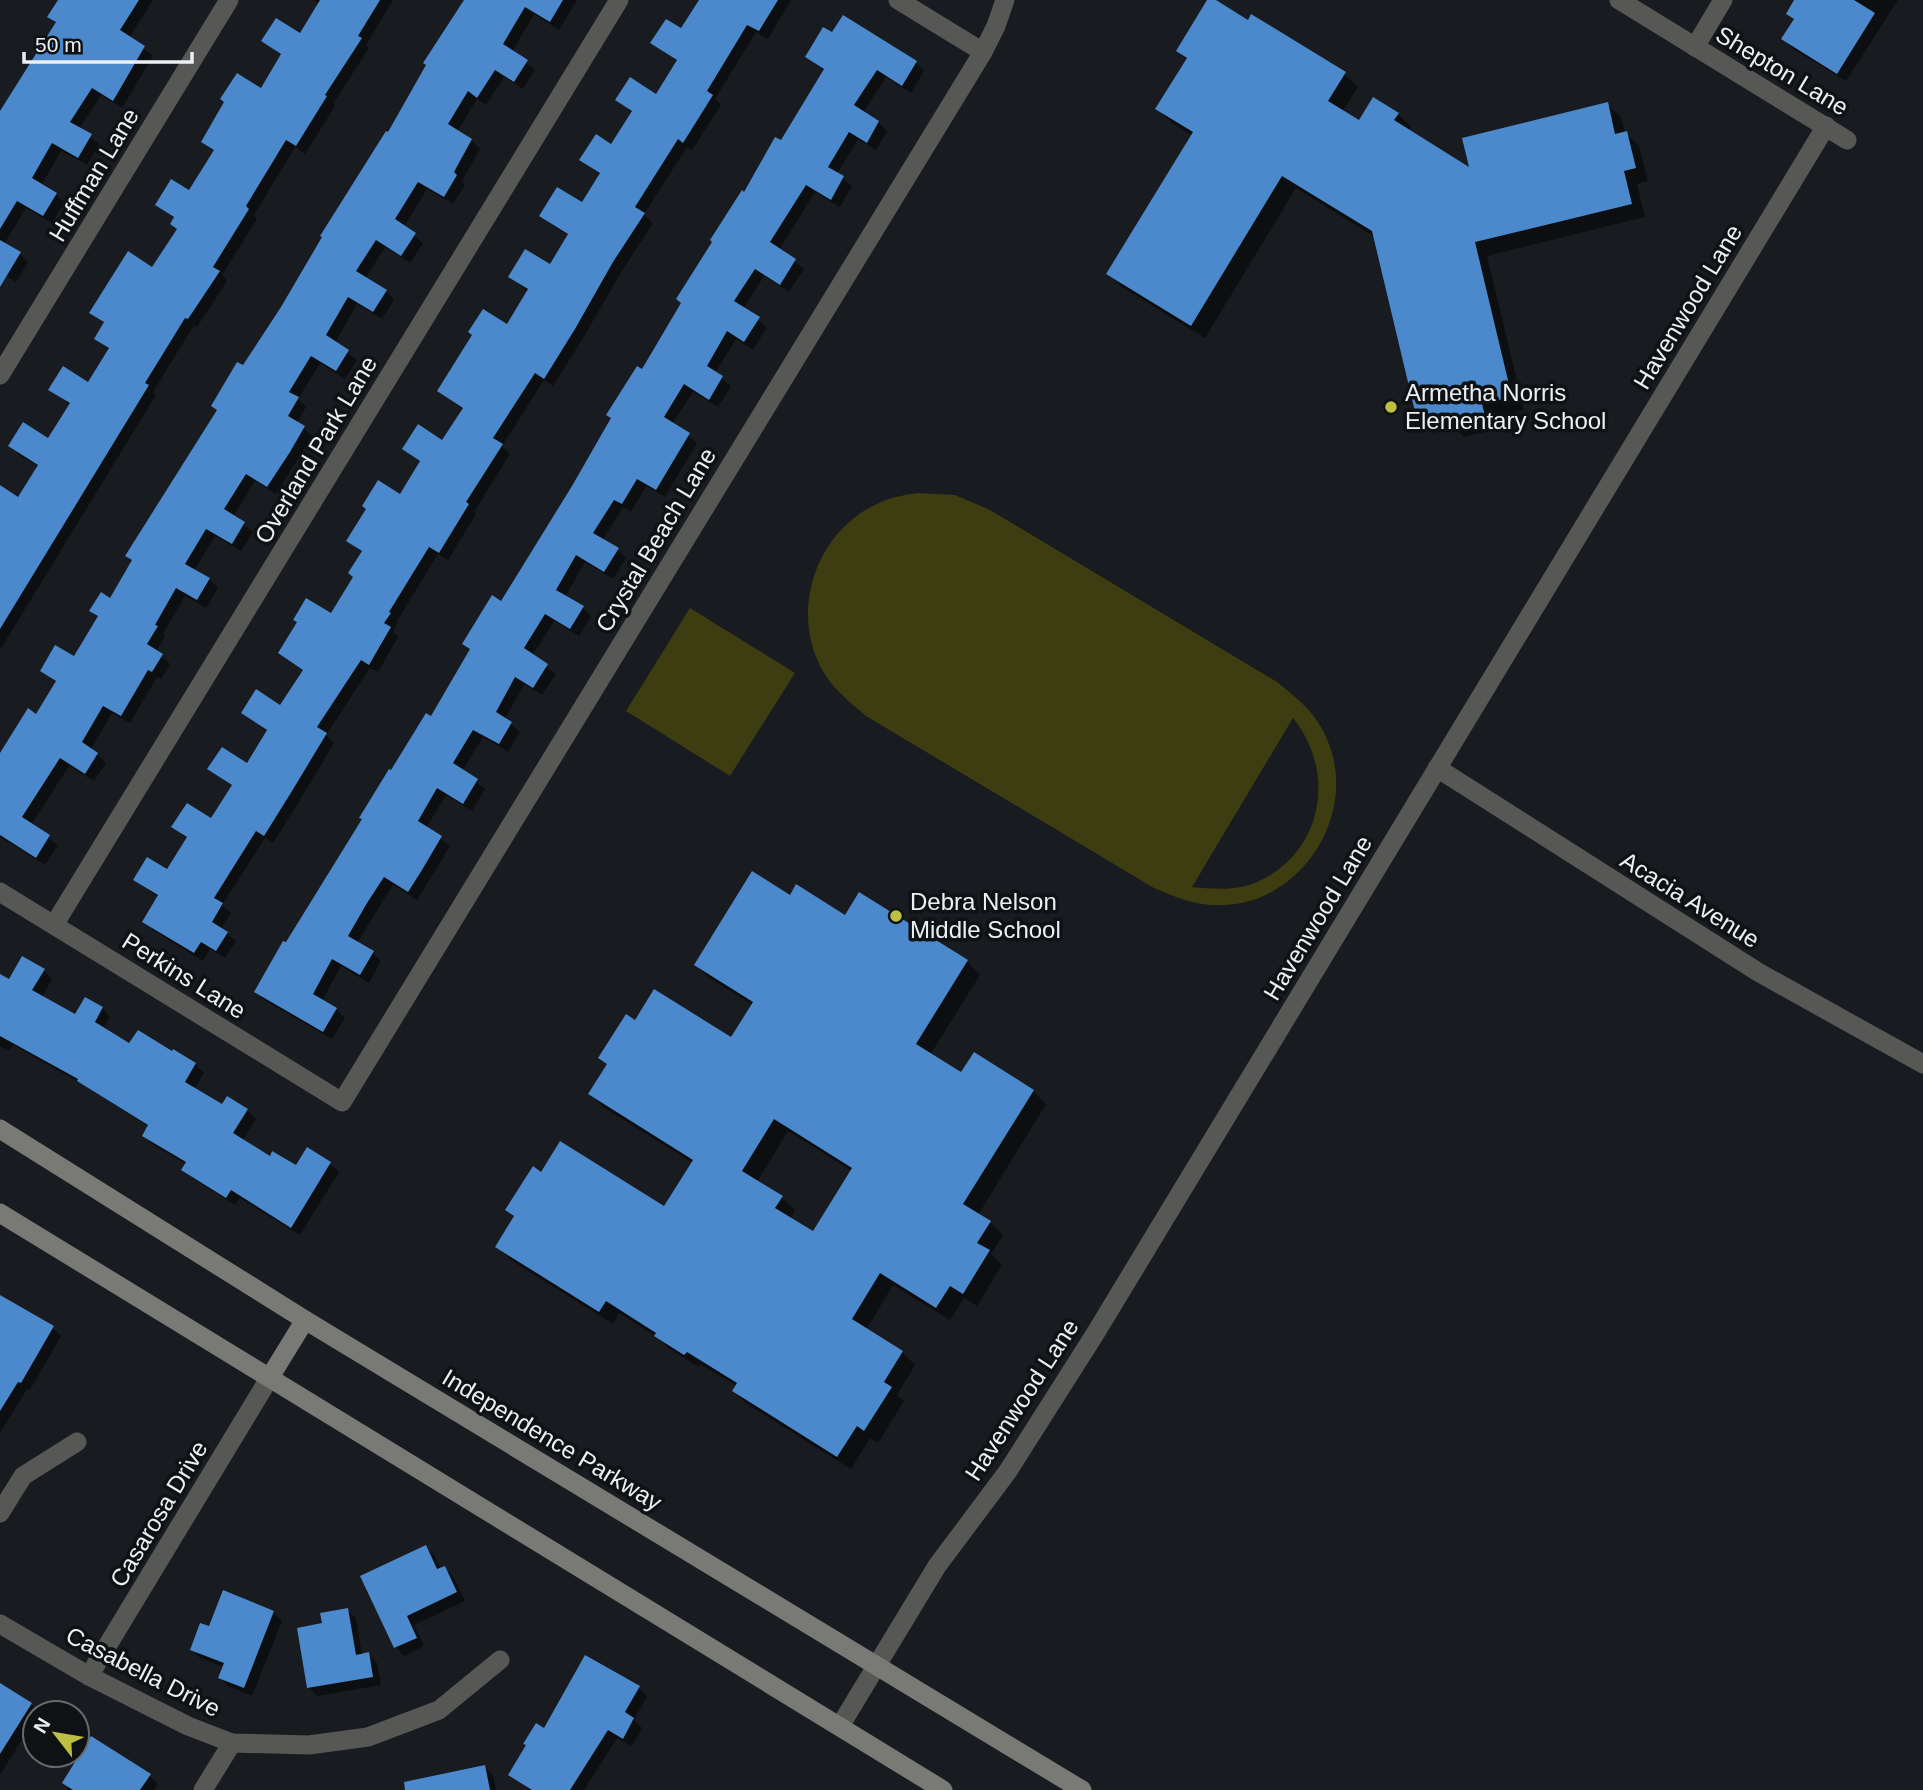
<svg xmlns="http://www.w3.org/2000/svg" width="1923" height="1790" viewBox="0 0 1923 1790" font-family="Helvetica,sans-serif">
	<rect width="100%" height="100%" fill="#181b1f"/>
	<g fill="#3d3d11" fill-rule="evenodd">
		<path d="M917,493L955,495L990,510L1277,682C1297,698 1316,713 1326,737C1360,810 1305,901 1225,905C1199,907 1177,898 1154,888L866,716C846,699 827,684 817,659C792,600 821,527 881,502C892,497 905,495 917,493ZM1293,718C1337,772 1323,853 1257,882C1236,891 1214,889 1192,887Z"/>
		<polygon points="690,608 795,673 730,776 626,711"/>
	</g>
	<g fill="#0007" fill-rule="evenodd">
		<polygon points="60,0 153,0 129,38 153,56 122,108 101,95 79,129 99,144 87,165 61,151 41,186 56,194 64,203 52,223 26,208 4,244 20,254 28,262 16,282 0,272 0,114 57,24 50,17"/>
		<polygon points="313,0 393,0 366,45 369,48 333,104 335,106 305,154 295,147 254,215 257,219 222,275 227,281 197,327 194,325 153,392 156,395 0,650 0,487 18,499 39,467 19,455 10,446 48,440 70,405 51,390 89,384 109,350 96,338 105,324 92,313 153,270 178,231 172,224 175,219 157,205 189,192 215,152 203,141 261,90 282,56 263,41 300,36 320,4"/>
		<polygon points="465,0 577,0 559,30 534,14 512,52 535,70 523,89 504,77 486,105 477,99 457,132 471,140 480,149 462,181 465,185 453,204 427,189 404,227 423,243 410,263 385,247 365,279 386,291 394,300 382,319 357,304 335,343 357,360 345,379 320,363 298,399 306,407 297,423 312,436 276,494 255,481 233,517 253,532 241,551 215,536 194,571 209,579 218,588 206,608 185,596 163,634 165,636 156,652 170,664 161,679 157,677 130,723 112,713 91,749 106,763 94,781 69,766 31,825 58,845 45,865 0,837 0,756 37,716 57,683 42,671 75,659 99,618 92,611 111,600 133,562 127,556 388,135"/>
		<polygon points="701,0 791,0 768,39 756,32 715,99 721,105 692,150 687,147 644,214 653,223 622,271 583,338 553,386 544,380 502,446 510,454 474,512 476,514 448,560 438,554 397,621 398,622 393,632 398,637 378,672 370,668 326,735 334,743 300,800 273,843 265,838 222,905 231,913 221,929 236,941 225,958 210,949 203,961 153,930 144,921 159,898 135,880 167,872 187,839 174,827 212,820 233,787 210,769 247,765 268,732 243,713 281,707 304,671 280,652 332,615 355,578 363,553 348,541 401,497 421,463 404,449 443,442 464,410 439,391 507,327 529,292 510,277 551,267 569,236 550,224 541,216 583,205 601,175 582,160 612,147 633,113 618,100 657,96 678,62 653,43 682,31"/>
		<polygon points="1209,0 1213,0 1344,74 1358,87 1342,112 1359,123 1398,114 1411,127 1408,131 1472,171 1607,104 1621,117 1625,133 1639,146 1648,181 1637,184 1645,217 1487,256 1524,410 1494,417 1497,429 1464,437 1454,427 1432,433 1419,419 1375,237 1296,188 1205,338 1122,287 1109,274 1193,136 1171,122 1157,109 1187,60 1178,51"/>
		<polygon points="1796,0 1898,0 1846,81 1792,48 1784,39 1795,21 1788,13"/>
		<polygon points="807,57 916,63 924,71 911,93 886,77 863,113 878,122 887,131 876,150 858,139 837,174 852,186 840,207 815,192 779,250 804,269 789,292 764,276 743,309 767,327 753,350 736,339 715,373 731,386 718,407 693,392 672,424 697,443 665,497 646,486 631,512 623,507 602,541 618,550 626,558 613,579 585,562 565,597 583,608 591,616 579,636 554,621 532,656 556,674 542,695 524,684 505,719 520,732 508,752 483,737 462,771 485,789 472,811 446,795 426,828 450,846 430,879 417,900 393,885 376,912 357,943 373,953 381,961 369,983 341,966 322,1001 336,1009 345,1018 332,1039 264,1000 256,992 391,772 432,719 471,650 464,643 501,603 642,371 744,194 782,143 824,71"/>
		<path d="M790,897L967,961L980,975L930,1055L962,1075L1033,1091L1046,1104L978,1215L990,1222L1003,1235L991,1254L1002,1265L977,1306L964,1298L950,1320L893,1285L866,1330L902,1352L915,1365L897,1395L904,1401L878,1443L870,1438L851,1469L747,1404L734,1391L737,1386L700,1364L698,1367L670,1349L657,1337L619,1313L613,1324L511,1260L497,1247L515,1218L507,1210L542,1174L665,1208L693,1163L603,1107L590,1094L635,1022L732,1039L753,1005L709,978L696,965ZM788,1131L852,1171L814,1233L790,1219L795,1210L781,1197L757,1182Z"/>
		<polygon points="44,970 52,979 42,997 76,1016 102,1008 110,1017 103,1029 130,1046 195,1064 204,1073 194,1089 223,1106 228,1098 247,1110 256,1119 242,1141 270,1158 296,1168 307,1150 330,1164 339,1172 300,1235 240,1198 235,1205 192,1178 183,1169 186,1164 152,1144 144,1136 149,1127 82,1084 13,1045 9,1051 0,1046 0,976 9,982"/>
		<polygon points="0,1297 53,1328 61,1336 30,1390 27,1389 0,1433"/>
		<polygon points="425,1547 434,1555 441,1570 444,1568 453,1576 465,1601 414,1625 424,1646 404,1656 396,1647"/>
		<polygon points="347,1610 356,1619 362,1655 368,1654 377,1663 381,1685 317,1696 309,1687 324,1625"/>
		<polygon points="273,1612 282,1621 252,1696 228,1686 220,1678 224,1667 200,1658 192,1649 209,1628"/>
		<polygon points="0,1685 31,1704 39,1712 35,1713 35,1719 0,1775"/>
		<polygon points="639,1688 647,1696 634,1720 642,1728 632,1746 617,1738 584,1790 530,1790 510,1774 545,1730"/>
		<polygon points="484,1766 493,1775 496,1790 433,1790"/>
		<polygon points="149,1776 158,1784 154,1790 67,1790 69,1787"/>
	</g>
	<g fill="#4b89cc" fill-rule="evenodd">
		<polygon points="58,0 139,0 120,30 145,46 113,101 92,88 70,122 92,134 78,158 52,143 32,178 57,193 43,216 17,201 0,229 0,111 56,22 47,17"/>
		<polygon points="320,0 380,0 358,36 362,38 325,95 327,96 296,146 286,140 246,206 249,209 213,267 220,271 188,319 185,318 145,383 149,385 0,629 0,485 18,497 38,465 8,446 23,422 48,438 70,403 48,390 63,366 88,382 109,348 94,339 104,322 89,313 128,251 152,267 177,229 170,224 174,217 155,205 171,179 189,190 214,150 201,142 224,102 220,99 237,73 261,88 281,54 261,41 276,18 300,33"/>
		<polygon points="464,0 563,0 550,22 525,7 503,44 528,60 514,82 495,70 477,98 468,91 448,124 472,139 454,172 457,175 444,197 418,182 395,219 416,233 401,256 376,240 356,271 387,290 373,312 348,297 326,335 349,350 336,371 311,356 289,392 299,397 288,416 305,426 290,452 267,487 246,474 224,509 245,522 232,544 206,529 185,564 210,578 197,600 176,588 155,625 158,626 147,644 163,654 152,672 148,670 121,716 103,706 82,742 98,753 85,774 60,758 22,817 50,835 36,858 0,835 0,753 28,708 36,714 56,681 40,671 55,645 74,656 98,616 89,611 101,592 110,598 132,560 125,556 217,410 211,406 237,362 243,365 281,307 322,237 320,236 386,131 388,132 426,65 423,63"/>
		<polygon points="699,0 778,0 759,31 747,25 707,91 713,95 683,143 678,139 635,207 645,213 613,262 575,329 544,379 535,373 493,438 503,444 466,502 469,504 439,553 429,547 389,612 391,613 384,623 391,627 369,665 361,660 317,727 327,733 292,791 264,836 256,831 214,898 223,903 212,922 228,932 216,951 201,942 194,953 142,922 158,895 133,880 147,857 167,869 187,837 171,827 187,803 211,818 232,785 207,769 222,747 247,763 267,730 241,713 256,689 280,705 303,670 278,653 297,622 293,620 306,598 331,613 353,577 348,573 362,551 346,541 366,509 362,506 378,480 400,494 420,461 402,449 418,424 442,440 463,408 437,391 472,335 468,332 483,309 507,324 528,289 508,277 525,249 550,264 568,234 539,216 557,187 582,202 600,173 579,160 596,134 611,144 632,111 615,100 630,77 656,94 677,60 650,43 666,19 681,28"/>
		<polygon points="1207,0 1216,0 1248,20 1251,14 1346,72 1328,101 1359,120 1373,97 1399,113 1394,120 1469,167 1462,138 1608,102 1615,134 1627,131 1636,168 1624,171 1632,204 1475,242 1512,397 1482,404 1485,416 1449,425 1446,413 1417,420 1372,231 1282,176 1191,326 1106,274 1193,132 1155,109 1187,58 1176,51"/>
		<polygon points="1794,0 1854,0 1875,13 1837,74 1781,39 1794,19 1786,14"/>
		<polygon points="843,15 917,61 902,86 877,70 854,105 879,121 867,143 849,132 828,167 844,176 831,200 806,185 770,242 796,259 780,285 755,269 734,301 760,317 744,342 727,331 707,366 723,376 709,400 684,384 664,417 690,433 656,490 637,479 622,504 614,500 593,533 619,548 604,572 576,555 556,590 584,606 570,629 545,614 524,648 548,664 533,688 515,677 496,712 512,722 499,744 473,730 453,763 478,779 463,804 437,788 418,821 442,836 422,870 408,892 384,877 367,903 348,936 374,951 360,975 332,959 313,994 337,1008 323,1032 254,992 283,941 286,942 362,819 359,818 389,769 391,770 426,713 431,716 470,649 462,644 492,595 501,601 572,486 611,418 606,415 637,366 642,369 681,303 676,299 712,242 710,240 742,190 744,192 775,137 781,140 824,69 805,57 823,27 832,32"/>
		<polygon points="0,240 21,252 0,287"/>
		<path d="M752,871L790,895L796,884L845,915L859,892L968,960L916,1044L961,1072L974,1052L1034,1090L963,1204L991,1221L977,1243L990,1250L963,1294L950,1286L936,1308L880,1273L852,1319L903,1351L884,1382L892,1387L864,1431L857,1426L837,1457L732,1391L737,1383L687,1352L684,1355L654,1336L656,1333L606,1301L599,1312L495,1247L514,1216L505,1210L533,1166L541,1172L560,1141L664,1206L693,1160L588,1094L607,1064L598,1058L626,1014L635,1020L654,989L731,1037L753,1002L694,965ZM774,1119L852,1168L813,1231L775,1208L783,1196L742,1171Z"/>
		<polygon points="22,956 45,969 32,990 75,1014 85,997 103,1007 95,1022 129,1043 138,1030 172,1051 173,1049 196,1063 185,1082 222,1104 227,1096 248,1109 233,1133 270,1156 272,1151 296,1165 307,1147 331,1162 291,1228 231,1190 226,1198 181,1170 186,1162 142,1136 148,1125 77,1081 78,1079 0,1036 0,974 9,979"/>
		<polygon points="0,1295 54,1326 21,1383 18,1382 0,1411"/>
		<polygon points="426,1545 437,1569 445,1566 457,1592 407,1616 417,1638 394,1648 360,1576"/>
		<polygon points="223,1590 274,1611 244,1688 218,1678 224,1663 190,1650 200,1623 209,1626"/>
		<polygon points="348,1608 356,1655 369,1652 373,1677 307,1688 297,1628 322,1623 320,1613"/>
		<polygon points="585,1655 640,1686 625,1712 634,1718 623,1739 608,1730 570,1790 532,1790 508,1775 526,1745 523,1744 536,1723 544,1728"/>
		<polygon points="0,1683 32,1703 0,1754"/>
		<polygon points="91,1736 151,1774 140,1790 73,1790 62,1783"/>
		<polygon points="485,1765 490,1790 405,1790 404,1782"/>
	</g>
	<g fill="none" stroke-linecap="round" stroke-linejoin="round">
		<g stroke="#575755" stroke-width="19">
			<polyline points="898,0 983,52"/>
			<polyline points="1619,0 1847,140"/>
			<polyline points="1695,47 1723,0"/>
			<polyline points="0,375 229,0"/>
			<polyline points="1437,768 1758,972 1923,1064"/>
			<polyline points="0,892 342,1102 983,52 996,26 1005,0"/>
			<polyline points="54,925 619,0"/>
			<polyline points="0,1513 23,1476 77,1442"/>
			<polyline points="0,1624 89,1676 188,1726 232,1743 309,1745 368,1737 439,1710 500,1660"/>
			<polyline points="89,1676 270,1377"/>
			<polyline points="840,1726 937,1566 1008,1471 1095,1334 1826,126"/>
			<polyline points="203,1790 232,1743"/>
		</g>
		<g stroke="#797a76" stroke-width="19">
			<polyline points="0,1129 305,1320 1082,1790"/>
			<polyline points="0,1213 943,1790"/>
			<polyline points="270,1377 305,1320"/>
		</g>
	</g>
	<g fill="#bdbf43" stroke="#0f1215" stroke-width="2.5">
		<circle cx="1391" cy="407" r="7"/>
		<circle cx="896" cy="916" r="7"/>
	</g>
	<g text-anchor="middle" stroke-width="7" stroke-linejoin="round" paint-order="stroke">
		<g font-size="24" fill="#edf0f2" stroke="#0f1215">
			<text transform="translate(1782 71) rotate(31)" y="8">Shepton Lane</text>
			<text transform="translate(94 175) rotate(-59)" y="8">Huffman Lane</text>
			<text transform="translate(1688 307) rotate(-59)" y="8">Havenwood Lane</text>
			<text transform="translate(316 450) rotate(-59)" y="8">Overland Park Lane</text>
			<text transform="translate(656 540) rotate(-59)" y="8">Crystal Beach Lane</text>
			<text transform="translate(1690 900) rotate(32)" y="8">Acacia Avenue</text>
			<text transform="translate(1318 918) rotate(-59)" y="8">Havenwood Lane</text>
			<text transform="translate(184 976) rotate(32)" y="8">Perkins Lane</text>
			<text transform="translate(1022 1400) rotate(-57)" y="8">Havenwood Lane</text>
			<text transform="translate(552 1440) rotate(31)" y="8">Independence Parkway</text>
			<text transform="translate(159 1514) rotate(-59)" y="8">Casarosa Drive</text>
			<text transform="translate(143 1672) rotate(27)" y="8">Casabella Drive</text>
		</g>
		<g font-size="24" fill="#edf0f2" stroke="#0f1215" text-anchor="start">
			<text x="1405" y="401">Armetha Norris<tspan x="1405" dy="28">Elementary School</tspan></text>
			<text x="910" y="910">Debra Nelson<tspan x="910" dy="28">Middle School</tspan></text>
		</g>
	</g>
	<g transform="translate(56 1734) rotate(301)"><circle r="33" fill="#0f1215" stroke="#686b6d" stroke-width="2"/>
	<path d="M0-5L12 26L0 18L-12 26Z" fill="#bdbf43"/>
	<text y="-10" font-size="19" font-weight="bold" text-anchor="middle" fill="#edf0f2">N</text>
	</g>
	<path d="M24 52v10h168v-10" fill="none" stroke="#edf0f2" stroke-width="3.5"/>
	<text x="35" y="52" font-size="21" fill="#edf0f2" stroke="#0f1215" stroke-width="5" paint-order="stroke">50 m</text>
</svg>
